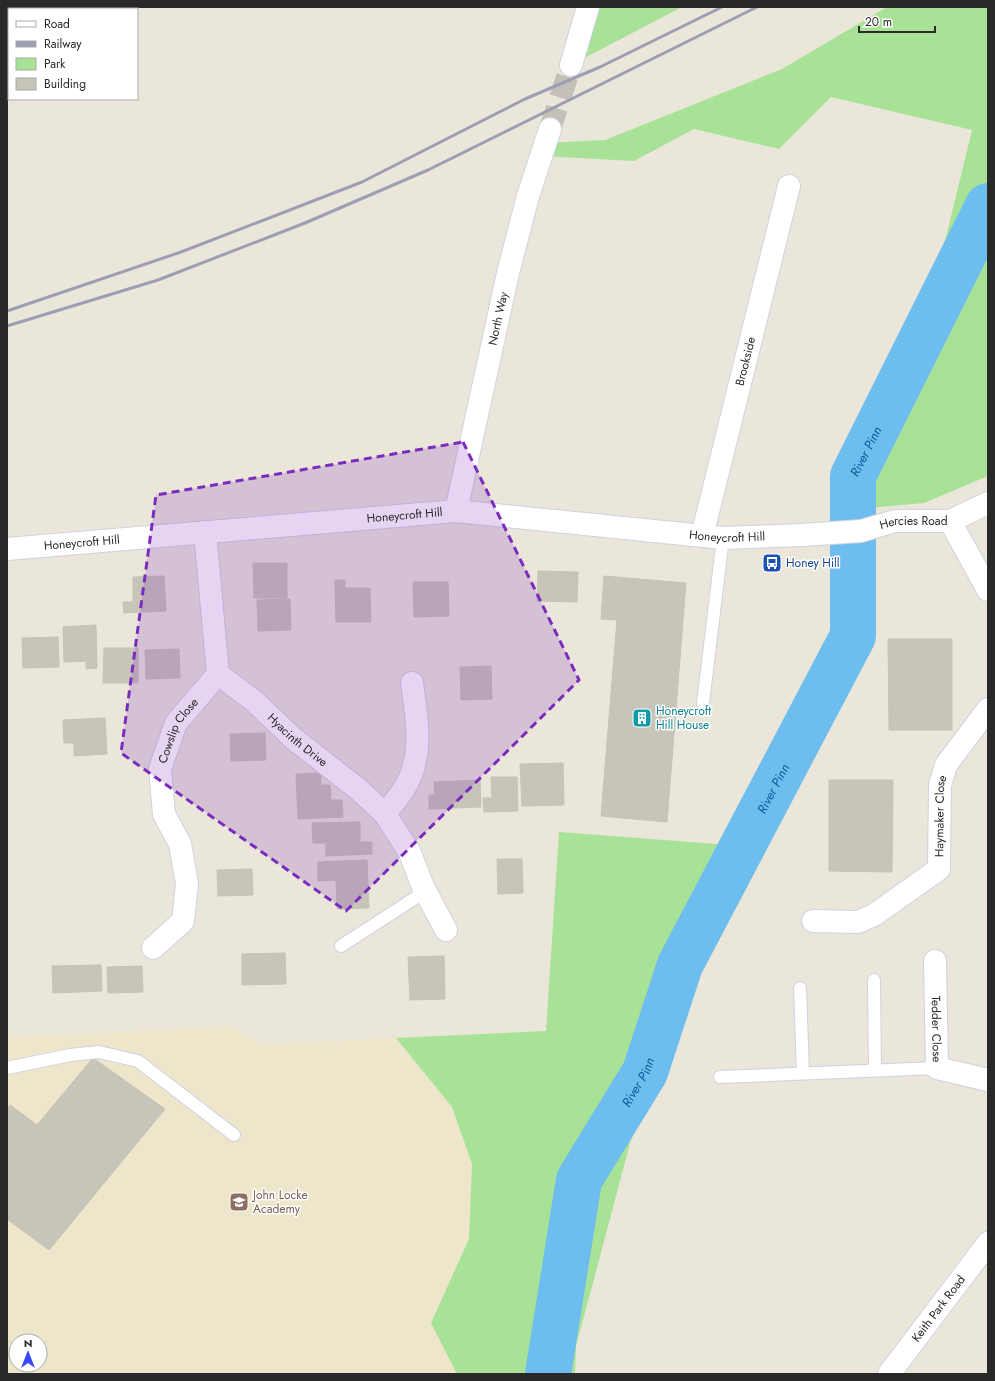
<svg xmlns="http://www.w3.org/2000/svg" width="995" height="1381" viewBox="0 0 995 1381" font-family="Jost,sans-serif">
	<rect width="100%" height="100%" fill="#ebe6da"/>
	<path fill="#ede6ca" fill-rule="evenodd" d="M228,1026L261,1044L396,1038L452,1107L472,1164L469,1239L431,1323L457,1374H7V1037L50,1036ZM16,1341H40V1365H16Z"/>
	<g fill="#a8e296">
		<polygon points="589,7 682,7 571,65"/>
		<polygon points="887,7 988,7 988,476 924,503 836,511 921,340 972,130 831,97 779,149 694,129 634,161 541,156 545,143 605,140 782,69"/>
		<polygon points="559,832 743,846 683,973 629,1147 593,1283 576,1346 575,1374 457,1374 431,1323 469,1239 472,1164 452,1107 396,1038 546,1031"/>
	</g>
	<g fill="none" stroke-linecap="round" stroke-linejoin="round">
		<path stroke="#6dbeee" stroke-width="46" id="s1" d="M548,1374L579,1180L645,1072L680,965L853,636V476L988,206"/>
	</g>
	<g fill="#c7c4b9" stroke="#c7c2b4">
		<rect x="98" y="7" width="33" height="2"/>
		<polygon points="253,563 287,563 287,598 254,598"/>
		<polygon points="538,571 578,572 577,602 537,601"/>
		<polygon points="164,576 166,611 124,613 123,602 133,602 133,577"/>
		<polygon points="604,576 686,583 667,822 601,816 617,620 601,619"/>
		<polygon points="335,580 345,580 345,588 370,588 371,622 336,622"/>
		<polygon points="413,582 448,582 449,616 414,617"/>
		<polygon points="290,599 291,630 258,631 257,600"/>
		<polygon points="96,625 97,668 86,669 86,661 64,662 63,627"/>
		<polygon points="58,637 59,667 23,668 22,638"/>
		<polygon points="888,639 952,639 952,730 889,730"/>
		<polygon points="104,648 138,648 138,683 103,683"/>
		<polygon points="179,649 180,678 146,679 145,650"/>
		<polygon points="491,666 492,699 461,700 460,667"/>
		<polygon points="105,718 107,754 74,756 74,743 64,743 63,720"/>
		<polygon points="265,733 266,760 231,761 230,734"/>
		<polygon points="563,763 564,805 522,806 520,764"/>
		<polygon points="321,773 321,785 330,785 331,800 342,800 343,817 298,819 296,774"/>
		<polygon points="491,777 517,777 518,811 484,812 483,798 492,798"/>
		<polygon points="480,780 481,807 429,809 429,795 435,795 434,782"/>
		<polygon points="829,780 893,780 892,872 829,871"/>
		<polygon points="360,822 360,842 372,842 372,854 326,856 326,843 313,843 312,823"/>
		<polygon points="497,859 522,859 523,893 498,894"/>
		<polygon points="367,860 369,908 337,909 336,880 318,881 318,862"/>
		<polygon points="252,869 253,895 218,896 217,870"/>
		<polygon points="285,953 286,984 242,985 242,954"/>
		<polygon points="444,956 445,999 410,1000 408,957"/>
		<polygon points="101,965 102,991 53,993 52,966"/>
		<polygon points="142,966 143,992 108,993 107,967"/>
		<polygon points="93,1058 165,1109 49,1250 7,1219 7,1109 10,1105 37,1125"/>
	</g>
	<g fill="none" stroke-linecap="round" stroke-linejoin="round">
		<polyline stroke="#c4c0b7" stroke-width="22" stroke-dasharray="22 11" stroke-linecap="butt" points="550,129 571,65"/>
		<defs>
			<g id="service">
				<polyline points="703,703 723,538"/>
				<polyline points="341,946 426,891"/>
				<polyline points="874,980 875,1070"/>
				<polyline points="800,988 803,1073"/>
				<polyline points="7,1068 70,1055 99,1052 138,1061 234,1135"/>
				<polyline points="720,1077 937,1068"/>
			</g>
			<g id="minor">
				<polyline points="571,65 588,7"/>
				<path id="s2" d="M456,511L508,273L528,196L550,129"/>
				<path id="s3" d="M205,532L218,674L254,701L294,739L358,789L385,814L410,853L423,887L446,930"/>
				<path id="s4" d="M702,536L789,186"/>
				<path d="M385,814C395,801 407,788 412,772C422,744 416,712 412,683"/>
				<path id="s5" d="M813,921L858,922L874,915L939,869L940,785L946,765L988,709"/>
				<path id="s6" d="M153,948L183,921L187,884L180,844L164,814L160,769L176,723L218,674"/>
				<path id="s7" d="M935,961L937,1068L988,1080"/>
				<path id="s8" d="M889,1374L988,1243"/>
			</g>
			<g id="tertiary">
				<polyline points="950,521 988,590"/>
				<path id="s9" d="M7,549L456,511L723,538L802,535L861,531L895,521H950L988,503"/>
			</g>
		</defs>
		<use href="#service" stroke="#d0d1e2" stroke-width="14"/>
		<use href="#minor" stroke="#d0d1e2" stroke-width="24"/>
		<use href="#tertiary" stroke="#d0d1e2" stroke-width="24"/>
		<use href="#service" stroke="#fff" stroke-width="12"/>
		<use href="#minor" stroke="#fff" stroke-width="22"/>
		<use href="#tertiary" stroke="#fff" stroke-width="22"/>
		<g stroke="#9d9eb3" stroke-width="3">
			<polyline points="7,311 181,252 362,182 525,99 600,67 722,7"/>
			<polyline points="7,326 158,280 305,223 428,170 757,7"/>
		</g>
	</g>
	<path fill="#7b2cbf" fill-opacity="0.2" stroke="#7b2cbf" stroke-width="3" stroke-dasharray="8 5" stroke-linejoin="round" d="M463,442L579,680L346,911L121,753L156,495Z"/>
	<defs>
		<symbol id="bus-square" viewBox="-11 -11 22 22"><rect x="-9" y="-9" width="18" height="18" rx="4" fill="#1a4fb4" stroke="#fff"/><path d="M-5-6H5V4H4V6H2V4H-2V6H-4V4H-5ZM-3.5-4V0h7V-4ZM-3.5 1.2v1.5H-2V1.2ZM2 1.2v1.5H3.5V1.2Z" fill="#fff"/></symbol>
		<symbol id="building-square" viewBox="-11 -11 22 22"><rect x="-9" y="-9" width="18" height="18" rx="4" fill="#0f9aa8" stroke="#fff"/><path d="M-4-6H4V6H1V3H-1V6H-4ZM-2.5-4.3h1.7v1.8h-1.7ZM.8-4.3h1.7v1.8H.8ZM-2.5-1h1.7V.8h-1.7ZM.8-1h1.7V.8H.8Z" fill="#fff"/></symbol>
		<symbol id="school-square" viewBox="-11 -11 22 22"><rect x="-9" y="-9" width="18" height="18" rx="4" fill="#8d6e63" stroke="#fff"/><path d="M0-5L7-2L0 1L-7-2ZM-4 1L0 2.5L4 1V4Q0 6-4 4Z" fill="#fff"/></symbol>
	</defs>
	<g fill-rule="evenodd">
		<use href="#bus-square" x="761" y="552" width="22" height="22"/>
		<use href="#building-square" x="631" y="707" width="22" height="22"/>
		<use href="#school-square" x="228" y="1191" width="22" height="22"/>
	</g>
	<g text-anchor="middle" stroke-width="3" stroke-linejoin="round" paint-order="stroke">
		<g font-size="12" fill="#292929" stroke="#fff">
			<text dy="4" stroke="none"><textPath href="#s2" startOffset="197">North Way</textPath></text>
			<text dy="4" stroke="none"><textPath href="#s4" startOffset="180">Brookside</textPath></text>
			<text dy="4" stroke="none"><textPath href="#s9" startOffset="399">Honeycroft Hill</textPath></text>
			<text dy="4" stroke="none"><textPath href="#s9" startOffset="911">Hercies Road</textPath></text>
			<text dy="4" stroke="none"><textPath href="#s9" startOffset="723">Honeycroft Hill</textPath></text>
			<text dy="4" stroke="none"><textPath href="#s9" startOffset="75">Honeycroft Hill</textPath></text>
			<text dy="4" stroke="none"><textPath href="#s6" startOffset="240">Cowslip Close</textPath></text>
			<text dy="4" stroke="none"><textPath href="#s3" startOffset="246">Hyacinth Drive</textPath></text>
			<text dy="4" stroke="none"><textPath href="#s5" startOffset="195">Haymaker Close</textPath></text>
			<text dy="4" stroke="none"><textPath href="#s7" startOffset="68">Tedder Close</textPath></text>
			<text dy="4" stroke="none"><textPath href="#s8" startOffset="82">Keith Park Road</textPath></text>
		</g>
		<g font-size="12" fill="#164399" stroke="#fff" text-anchor="start">
			<text x="786" y="567">Honey Hill</text>
		</g>
		<g font-size="12" fill="#0d838f" stroke="#fff" text-anchor="start">
			<text x="656" y="715">Honeycroft<tspan x="656" dy="14">Hill House</tspan></text>
		</g>
		<g font-size="12" fill="#785e54" stroke="#fff" text-anchor="start">
			<text x="253" y="1199">John Locke<tspan x="253" dy="14">Academy</tspan></text>
		</g>
		<g font-size="13" font-style="italic" fill="#0d5999" stroke="#fff">
			<text dy="5" stroke="none"><textPath href="#s1" startOffset="995">River Pinn</textPath></text>
			<text dy="5" stroke="none"><textPath href="#s1" startOffset="635">River Pinn</textPath></text>
			<text dy="5" stroke="none"><textPath href="#s1" startOffset="311">River Pinn</textPath></text>
		</g>
	</g>
	<rect width="995" height="1381" fill="none" stroke="#292929" stroke-width="16"/>
	<rect x="8" y="8" width="130" height="92" fill="#ffffff" stroke="#a9a9a9"/>
	<rect x="16" y="21" width="20" height="6" fill="#ffffff" stroke="#a9a9a9"/>
	<text x="44" y="28" font-size="12" fill="#292929">Road</text>
	<rect x="16" y="41" width="20" height="6" fill="#9d9eb3" stroke="#a9a9a9"/>
	<text x="44" y="48" font-size="12" fill="#292929">Railway</text>
	<rect x="16" y="58" width="20" height="12" fill="#a8e296" stroke="#a9a9a9"/>
	<text x="44" y="68" font-size="12" fill="#292929">Park</text>
	<rect x="16" y="78" width="20" height="12" fill="#c7c4b9" stroke="#a9a9a9"/>
	<text x="44" y="88" font-size="12" fill="#292929">Building</text>
	<g transform="translate(28 1353)"><circle r="19" fill="#ffffff" stroke="#a9a9a9"/>
	<path d="M0-3L7 15L0 10L-7 15Z" fill="#3948fa"/>
	<text y="-6" font-size="11" font-weight="bold" text-anchor="middle" fill="#292929">N</text>
	</g>
	<path d="M859 26v6h76v-6" fill="none" stroke="#292929" stroke-width="2"/>
	<text x="865" y="26" font-size="12" fill="#292929" stroke="#ffffff" stroke-width="3" paint-order="stroke">20 m</text>
</svg>
